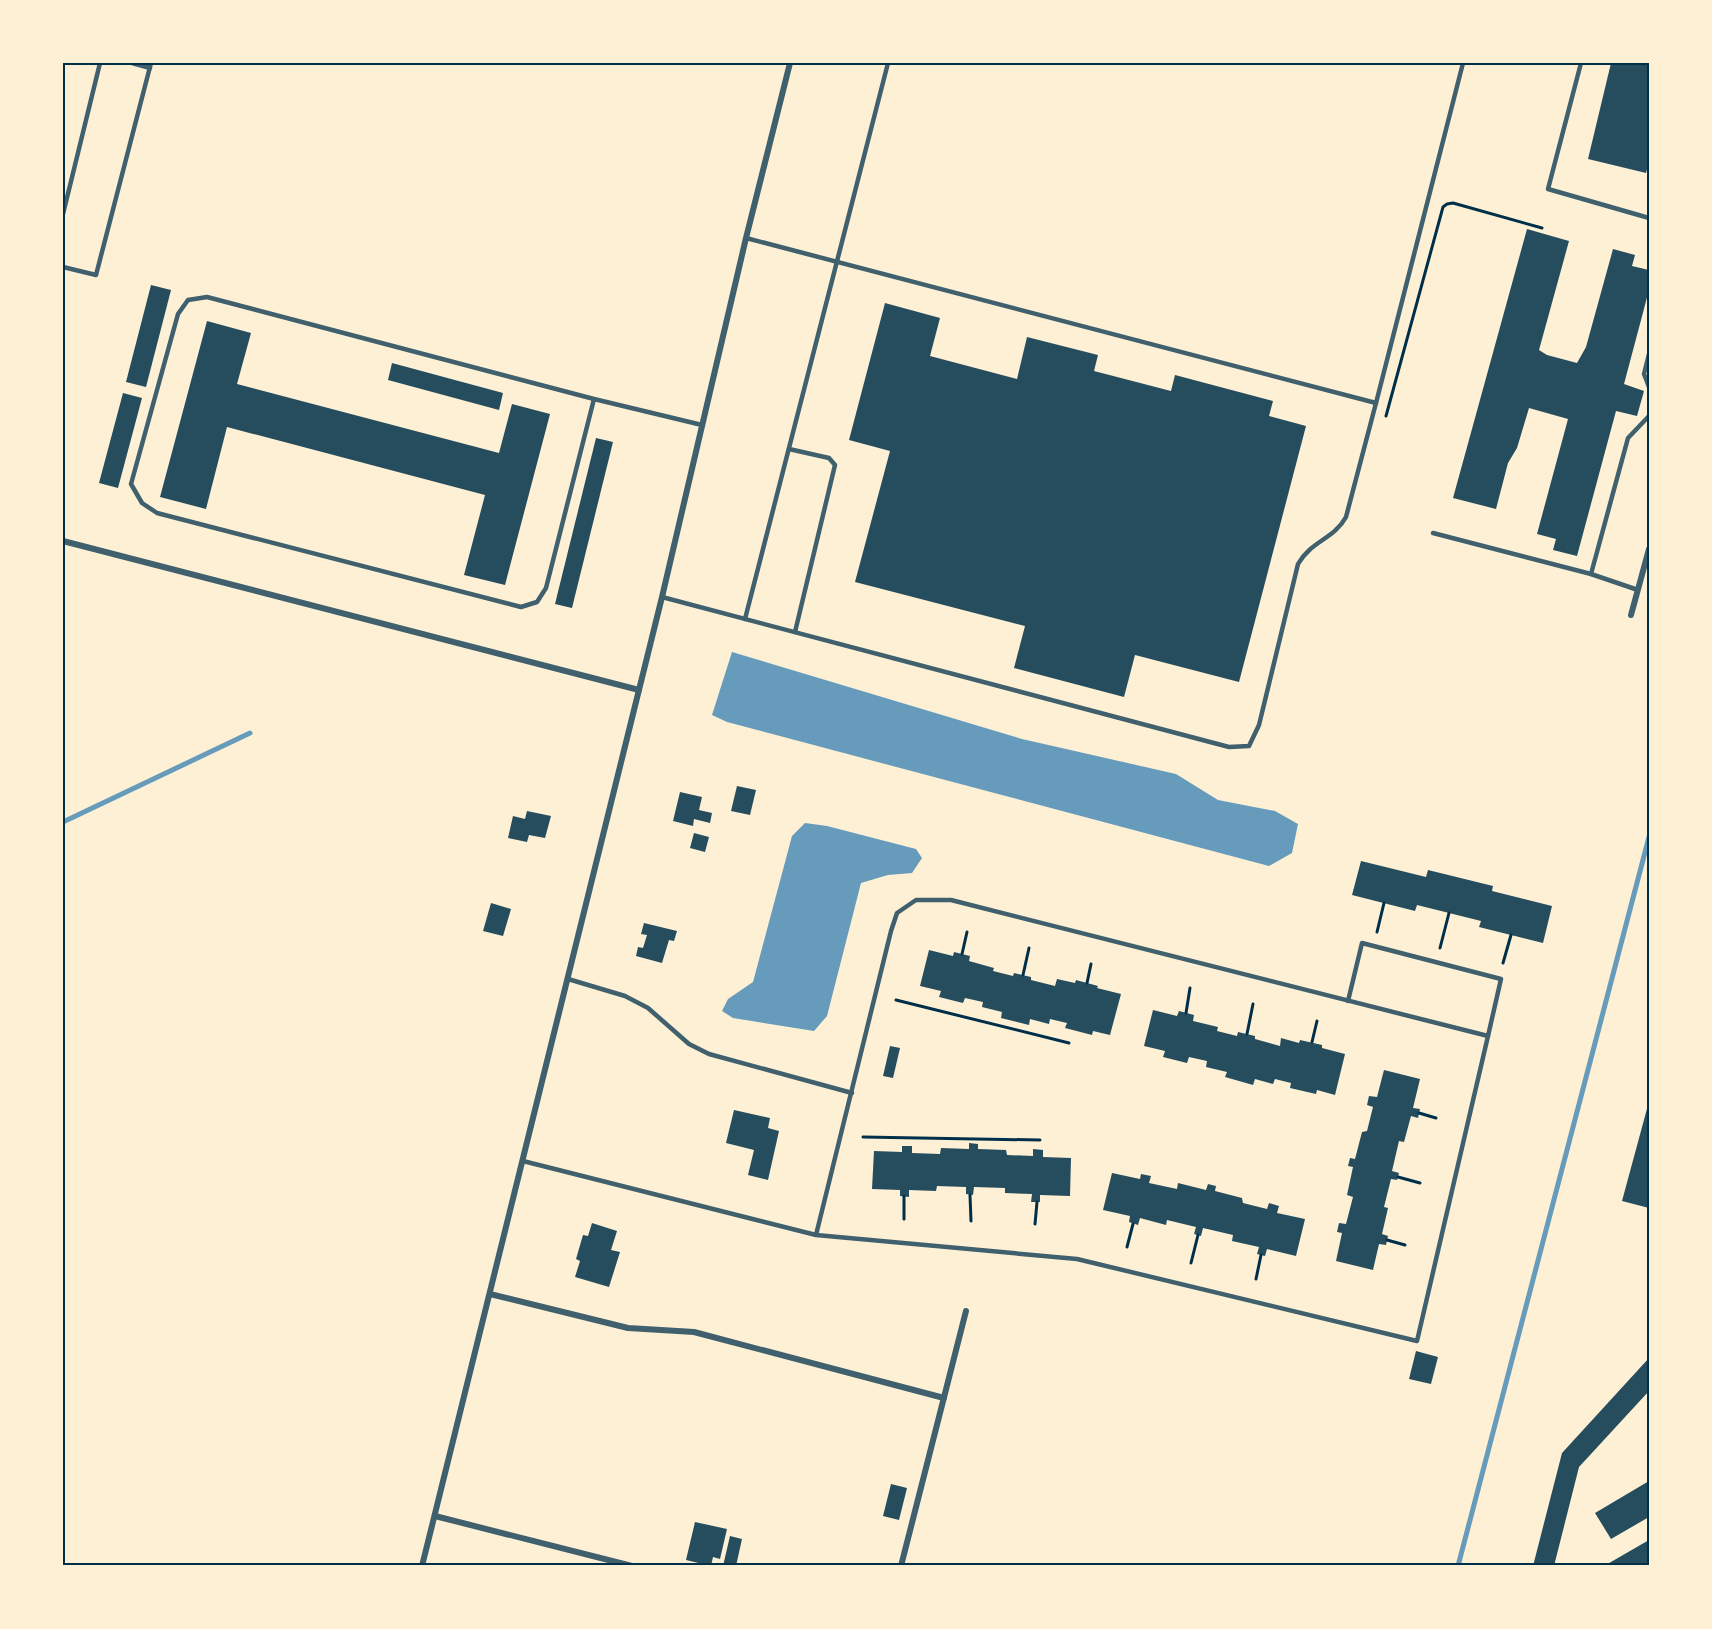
<svg xmlns="http://www.w3.org/2000/svg" width="1712" height="1629" viewBox="0 0 1712 1629" font-family="Helvetica,sans-serif">
	<rect width="100%" height="100%" fill="#fdf0d5"/>
	<g fill="#669bbc">
		<polygon points="732,652 1022,739 1176,774 1218,800 1275,811 1298,824 1292,853 1269,866 727,722 712,715"/>
		<polygon points="805,823 827,826 916,849 922,858 912,873 888,875 861,883 827,1016 814,1031 733,1018 722,1011 728,999 753,982 792,836"/>
	</g>
	<g fill="none" stroke-linecap="round" stroke-linejoin="round">
		<g stroke="#669bbc" stroke-width="5">
			<polyline points="63,822 250,733"/>
			<polyline points="1458,1566 1649,837"/>
		</g>
	</g>
	<g fill="#264d5e">
		<polygon points="1611,63 1649,63 1649,162 1646,173 1588,159"/>
		<polygon points="1527,229 1569,241 1539,350 1547,355 1577,363 1586,347 1613,249 1635,255 1632,266 1649,270 1649,290 1624,384 1644,391 1637,416 1616,411 1577,556 1553,550 1556,539 1537,534 1568,419 1529,408 1517,448 1508,463 1496,509 1453,498"/>
		<polygon points="151,285 171,290 146,387 126,382"/>
		<polygon points="885,303 940,318 930,356 1017,379 1027,337 1098,355 1094,371 1171,391 1175,375 1273,401 1269,416 1306,426 1239,682 1135,655 1124,697 1014,668 1025,626 855,582 890,451 849,440"/>
		<polygon points="207,321 251,333 237,384 499,453 512,404 550,414 505,585 464,575 485,495 227,427 206,509 160,497"/>
		<polygon points="392,363 503,393 499,410 388,380"/>
		<polygon points="123,393 142,398 118,488 99,483"/>
		<polygon points="596,438 613,442 572,608 555,604"/>
		<polygon points="737,786 756,790 750,815 731,811"/>
		<polygon points="680,792 702,797 699,810 712,813 710,823 694,819 693,826 673,821"/>
		<polygon points="527,811 551,816 545,838 529,835 527,842 508,838 513,816 525,819"/>
		<polygon points="694,833 709,837 705,852 690,848"/>
		<polygon points="1361,861 1426,877 1428,870 1493,886 1492,891 1552,906 1543,943 1479,927 1481,921 1417,905 1415,911 1352,895"/>
		<polygon points="491,903 511,909 503,936 483,931"/>
		<polygon points="644,923 677,931 674,941 669,940 662,963 636,956 638,947 643,948 647,935 641,934"/>
		<polygon points="929,950 953,956 954,952 970,956 969,961 994,968 993,971 1013,976 1014,973 1031,977 1031,980 1055,986 1057,979 1075,983 1076,980 1098,986 1097,988 1121,994 1110,1035 1093,1031 1092,1035 1065,1028 1067,1023 1050,1019 1049,1024 1030,1019 1029,1025 1001,1018 1002,1012 982,1007 983,1002 965,998 963,1003 939,997 941,991 920,986"/>
		<polygon points="1153,1010 1177,1016 1179,1011 1194,1015 1193,1021 1218,1027 1217,1031 1237,1036 1238,1032 1255,1036 1255,1039 1280,1046 1281,1038 1299,1043 1300,1040 1322,1045 1322,1048 1345,1054 1335,1095 1317,1090 1316,1094 1290,1088 1291,1083 1275,1079 1273,1084 1255,1079 1253,1085 1225,1077 1227,1072 1206,1067 1207,1061 1189,1057 1187,1063 1163,1057 1165,1051 1144,1046"/>
		<polygon points="890,1046 900,1048 893,1078 883,1076"/>
		<polygon points="1384,1070 1420,1079 1413,1108 1420,1109 1418,1118 1411,1116 1404,1142 1399,1141 1392,1171 1399,1173 1397,1180 1391,1179 1384,1207 1388,1208 1382,1234 1388,1236 1386,1245 1379,1244 1373,1270 1336,1261 1342,1233 1337,1232 1339,1223 1346,1224 1353,1197 1347,1195 1353,1167 1348,1166 1350,1158 1355,1159 1362,1132 1367,1131 1373,1107 1367,1105 1369,1096 1377,1097"/>
		<polygon points="1648,1105 1649,1105 1649,1208 1622,1201"/>
		<polygon points="734,1110 770,1118 768,1128 779,1131 768,1180 748,1175 754,1150 726,1143"/>
		<polygon points="969,1143 978,1144 978,1149 1006,1150 1007,1155 1033,1156 1033,1149 1043,1150 1043,1157 1071,1158 1070,1196 1040,1195 1040,1202 1031,1202 1032,1194 1005,1193 1005,1188 974,1187 973,1195 966,1194 966,1187 937,1186 936,1191 909,1190 909,1197 900,1196 900,1190 872,1189 874,1151 902,1152 902,1146 912,1146 912,1153 940,1154 941,1148 969,1149"/>
		<polygon points="1112,1173 1140,1179 1141,1174 1151,1176 1149,1183 1177,1189 1178,1183 1206,1190 1208,1184 1216,1186 1215,1191 1242,1198 1243,1203 1267,1209 1269,1203 1279,1206 1277,1213 1305,1219 1296,1256 1267,1249 1265,1256 1257,1254 1259,1247 1232,1241 1233,1235 1203,1228 1201,1236 1194,1234 1196,1227 1167,1220 1166,1225 1140,1218 1138,1225 1129,1222 1130,1216 1103,1210"/>
		<polygon points="592,1223 617,1231 611,1250 620,1252 609,1287 575,1277 580,1261 576,1259 583,1235 588,1236"/>
		<polygon points="1416,1351 1438,1357 1431,1384 1409,1379"/>
		<polygon points="1649,1358 1649,1391 1579,1467 1554,1566 1533,1566 1562,1453"/>
		<polygon points="1649,1481 1649,1517 1611,1539 1595,1513"/>
		<polygon points="891,1484 907,1488 899,1520 883,1516"/>
		<polygon points="695,1522 727,1529 720,1559 713,1557 711,1566 686,1560"/>
		<polygon points="730,1536 742,1539 736,1566 723,1566"/>
		<polygon points="1649,1540 1649,1566 1604,1566"/>
	</g>
	<g fill="none" stroke-linecap="round" stroke-linejoin="round">
		<g stroke="#003049" stroke-width="3">
			<polyline points="1386,416 1443,207 1447,204 1453,203 1542,228"/>
			<polyline points="1377,932 1384,903"/>
			<polyline points="1440,948 1449,913"/>
			<polyline points="962,954 967,932"/>
			<polyline points="1503,963 1511,935"/>
			<polyline points="1023,975 1029,948"/>
			<polyline points="1087,983 1091,964"/>
			<polyline points="896,1000 1069,1043"/>
			<polyline points="1186,1013 1190,988"/>
			<polyline points="1247,1034 1253,1004"/>
			<polyline points="1312,1042 1317,1021"/>
			<polyline points="1419,1113 1436,1118"/>
			<polyline points="863,1137 1040,1140"/>
			<polyline points="1398,1177 1420,1183"/>
			<polyline points="970,1195 971,1221"/>
			<polyline points="904,1219 904,1196"/>
			<polyline points="1035,1224 1037,1202"/>
			<polyline points="1387,1240 1405,1245"/>
			<polyline points="1127,1247 1133,1224"/>
			<polyline points="1191,1263 1198,1235"/>
			<polyline points="1256,1279 1261,1255"/>
		</g>
		<g stroke="#3f606c" stroke-width="4.5">
			<polyline points="132,63 150,68"/>
			<polyline points="1581,63 1548,189 1649,218"/>
			<polyline points="63,214 100,63"/>
			<polyline points="746,238 1376,403 1463,63"/>
			<polyline points="63,267 96,275 151,63"/>
			<polyline points="1649,354 1644,374 1649,387"/>
			<polyline points="594,399 546,588 537,602 521,607 157,513 142,503 131,484 178,314 188,300 207,297 594,399 702,425"/>
			<polyline points="789,449 829,458 835,465 795,632"/>
			<polyline points="1433,533 1591,574"/>
			<polyline points="1638,590 1591,574 1628,438 1649,416"/>
			<path d="M662,597L1229,747L1249,746L1259,725L1298,564C1311,541 1334,539 1346,517L1376,403"/>
			<polyline points="745,619 888,63"/>
			<polyline points="568,979 625,996 648,1008 689,1044 709,1054 852,1093"/>
			<polyline points="1348,1001 1362,943 1501,979 1488,1036"/>
			<polyline points="523,1161 816,1235 1077,1259 1417,1341 1488,1036 951,900 916,900 897,913 891,931 816,1235"/>
		</g>
		<g stroke="#3f606c" stroke-width="6">
			<polyline points="63,541 639,690"/>
			<polyline points="1631,615 1649,549"/>
			<polyline points="490,1294 628,1328 694,1332 944,1398"/>
			<polyline points="435,1516 632,1566"/>
			<polyline points="422,1566 662,597 746,238 790,63"/>
			<polyline points="901,1566 966,1311"/>
		</g>
	</g>
	<rect width="1712" height="1629" fill="none" stroke="#fdf0d5" stroke-width="129"/>
	<rect x="64" y="64" width="1584" height="1500" fill="none" stroke="#003049" stroke-width="2"/>
</svg>
